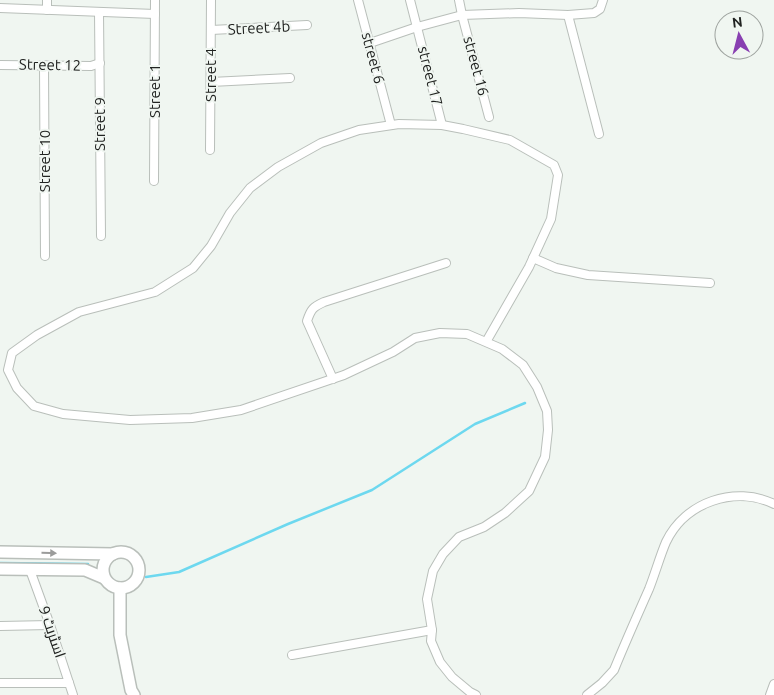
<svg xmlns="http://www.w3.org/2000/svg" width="774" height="695" viewBox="0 0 774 695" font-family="Ubuntu,Cairo,sans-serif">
	<rect width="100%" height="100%" fill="#f0f6f1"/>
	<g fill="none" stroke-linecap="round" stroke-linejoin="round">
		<g stroke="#6dd8ef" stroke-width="2.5">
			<polyline points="0,563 88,564"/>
			<polyline points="146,577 179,572 288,524 372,490 475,424 525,403"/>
		</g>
		<defs>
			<g id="street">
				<polyline points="358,0 391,125"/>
				<polyline points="410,0 442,125"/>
				<polyline points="459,0 462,15 489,117"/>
				<polyline points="0,8 155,14"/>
				<polyline points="47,10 47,0"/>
				<polyline points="99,12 101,236"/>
				<polyline points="568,15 599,134"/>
				<polyline points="211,30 307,25"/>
				<polyline points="370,43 417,27 462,15 519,13 568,15 594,13 600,9 603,0"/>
				<polyline points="0,65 91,66 100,63"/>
				<polyline points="44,65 45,256"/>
				<polyline points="211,82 290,78"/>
				<polyline points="210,150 211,0"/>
				<polyline points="154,181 155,0"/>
				<polyline points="533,258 556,268 588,275 710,283"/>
				<path d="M333,379L307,321C311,309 313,307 324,302L446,263"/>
				<polyline points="30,570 50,625 73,695"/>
				<polyline points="0,626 50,625"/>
				<polyline points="292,655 432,630"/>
				<polyline points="0,683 69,683"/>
				<polyline points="476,695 470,692 452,677 440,662 431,641 432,630 427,599 433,571 443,554 459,537 484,527 505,513 529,491 545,457 548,430 547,411 537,387 523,365 502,349 467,334 440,333 415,338 393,352 344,375 241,410 192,418 130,420 63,414 34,406 17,388 8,370 12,353 37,335 79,312 155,292 193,268 211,246 230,213 250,188 278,167 321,143 359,130 399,124 442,125 463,129 510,140 554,165 558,175 551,219 529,267 486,342"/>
				<path d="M587,695L602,683L614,670C625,643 637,616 649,589C655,574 660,556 666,542C685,502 735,485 774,504"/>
				<polyline points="770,695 774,684"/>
			</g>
			<g id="secondary">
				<polyline points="0,552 113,554"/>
				<circle cx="121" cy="570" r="18"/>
				<polyline points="0,569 85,570 104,578"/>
				<polyline points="120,588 120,635 131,690 134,695"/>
			</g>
		</defs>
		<use href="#street" stroke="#b9bfba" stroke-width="10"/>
		<use href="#secondary" stroke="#b9bfba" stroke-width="14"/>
		<use href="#street" stroke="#fff" stroke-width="8"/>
		<use href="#secondary" stroke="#fff" stroke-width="11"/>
	</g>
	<defs><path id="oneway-solid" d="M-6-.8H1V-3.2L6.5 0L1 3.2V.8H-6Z" transform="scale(1.25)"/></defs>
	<use fill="#9b9c9b" href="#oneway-solid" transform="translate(49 553) rotate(1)"/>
	<g text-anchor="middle" stroke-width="4" stroke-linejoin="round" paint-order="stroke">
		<g font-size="15" fill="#212321" stroke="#f0f6f1">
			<text transform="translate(259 28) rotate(-3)" y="5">Street 4b</text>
			<text transform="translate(373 58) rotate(75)" y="5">street 6</text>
			<text transform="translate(50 65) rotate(1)" y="5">Street 12</text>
			<text transform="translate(476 66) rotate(75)" y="5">street 16</text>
			<text transform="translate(211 75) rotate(-90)" y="5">Street 4</text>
			<text transform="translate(430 76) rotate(76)" y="5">street 17</text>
			<text transform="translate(155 91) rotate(-90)" y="5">Street 1</text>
			<text transform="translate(100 124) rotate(-90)" y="5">Street 9</text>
			<text transform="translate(45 161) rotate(-90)" y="5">Street 10</text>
			<text transform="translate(52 632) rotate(71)" y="5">اسٹریٹ 9</text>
		</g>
	</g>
	<g transform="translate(739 35) rotate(353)"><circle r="24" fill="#f0f6f1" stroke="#9da29e"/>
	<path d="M0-4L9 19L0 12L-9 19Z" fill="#883fb1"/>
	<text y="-8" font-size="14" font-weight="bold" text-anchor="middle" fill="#212321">N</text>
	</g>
</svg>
